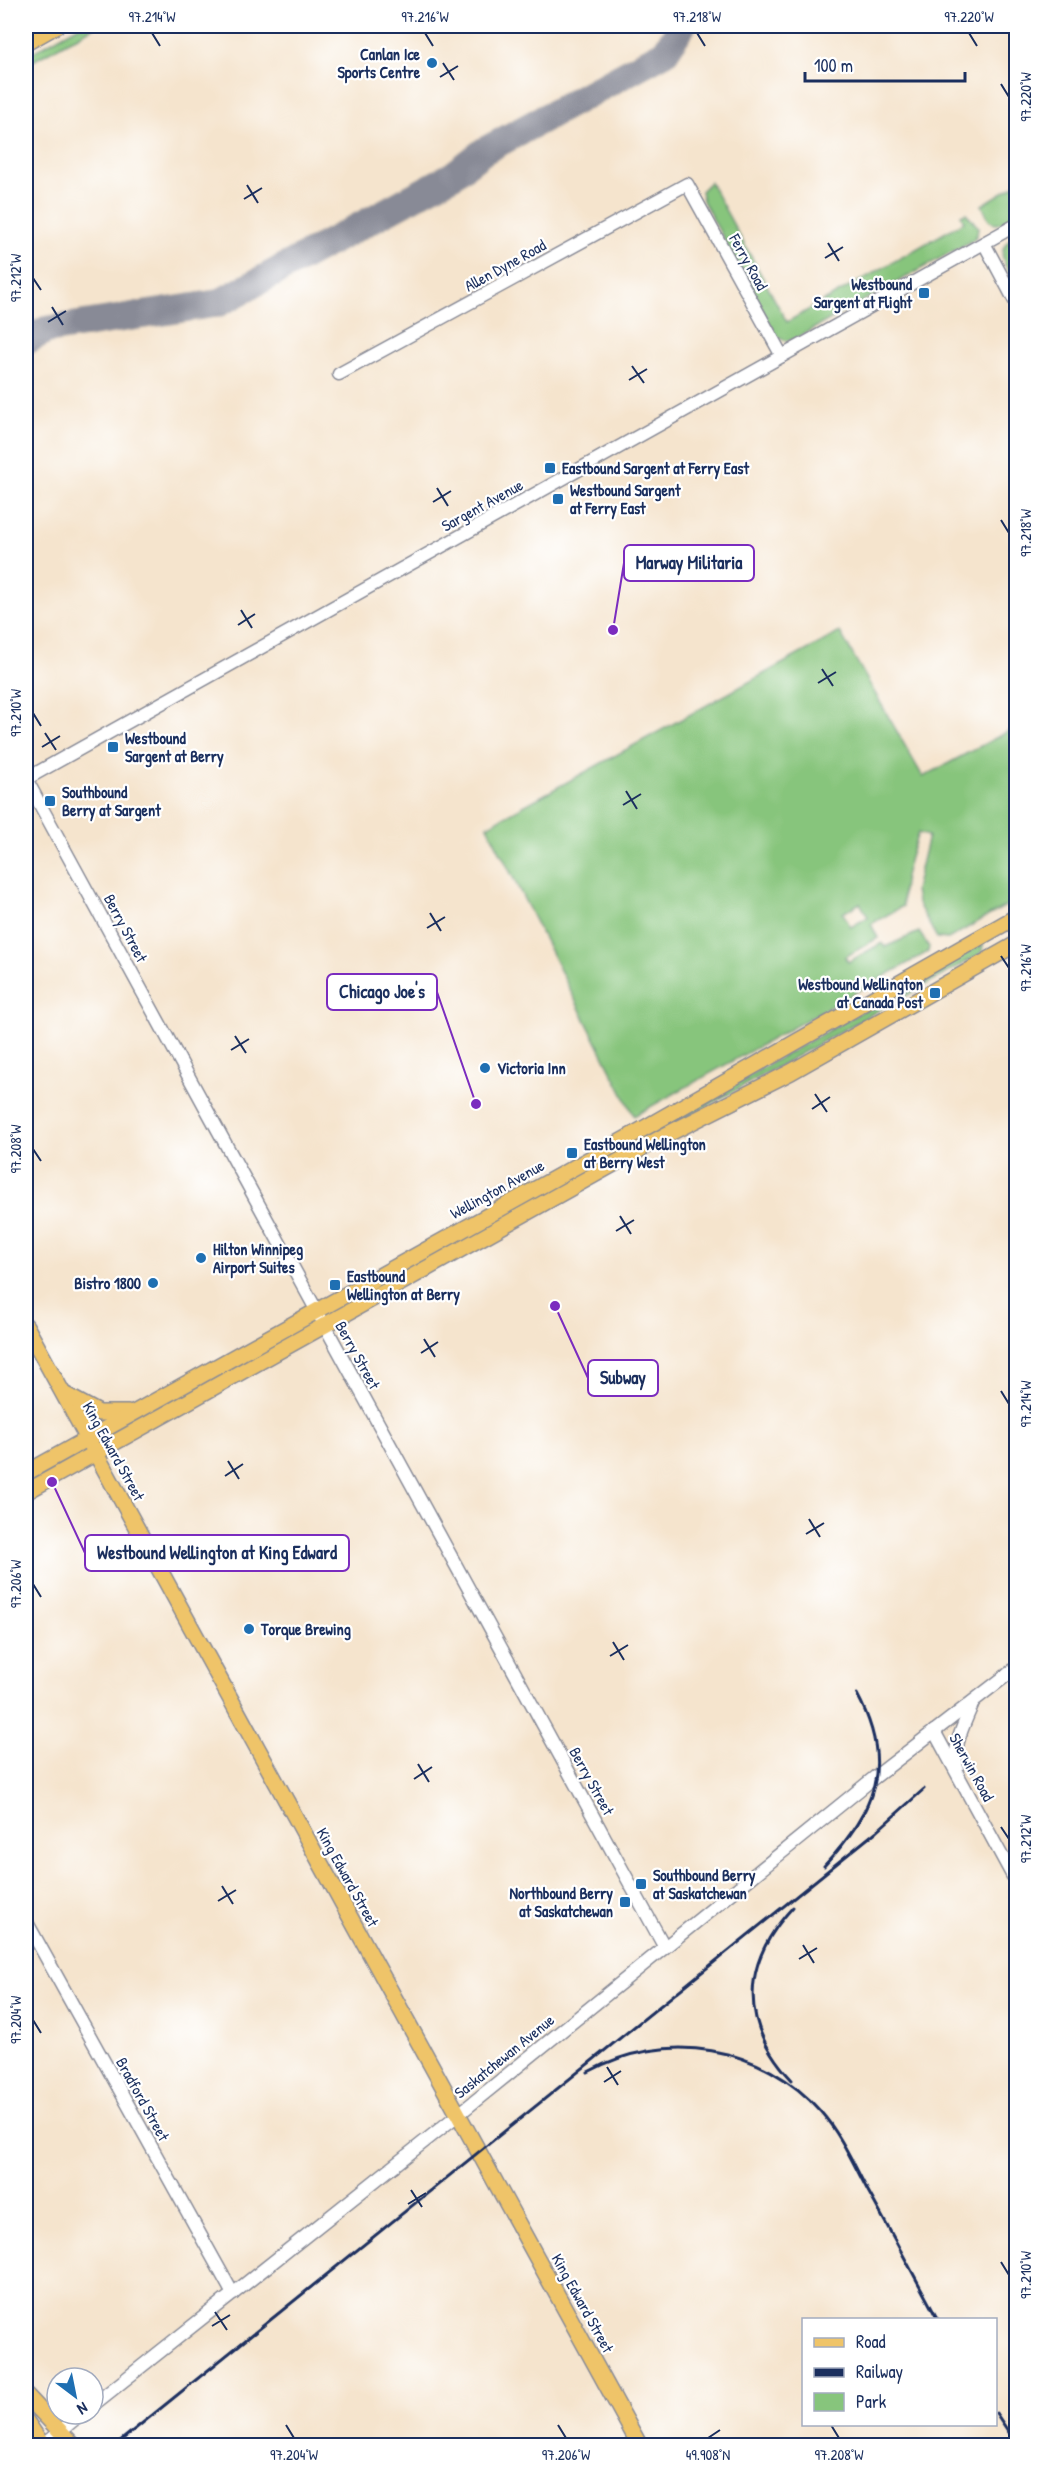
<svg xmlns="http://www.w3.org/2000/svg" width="1042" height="2471" viewBox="0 0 1042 2471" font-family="'Patrick Hand',sans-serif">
	<rect width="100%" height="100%" fill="#fff"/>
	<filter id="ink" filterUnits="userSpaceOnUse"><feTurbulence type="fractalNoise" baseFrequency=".0167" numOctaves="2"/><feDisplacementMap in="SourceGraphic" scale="12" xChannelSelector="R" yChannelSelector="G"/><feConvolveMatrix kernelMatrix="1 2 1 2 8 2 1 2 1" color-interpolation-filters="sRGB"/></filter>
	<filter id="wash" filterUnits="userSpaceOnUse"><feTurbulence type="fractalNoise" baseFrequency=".008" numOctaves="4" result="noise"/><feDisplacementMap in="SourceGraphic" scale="24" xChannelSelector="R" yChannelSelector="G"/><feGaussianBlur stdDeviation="1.35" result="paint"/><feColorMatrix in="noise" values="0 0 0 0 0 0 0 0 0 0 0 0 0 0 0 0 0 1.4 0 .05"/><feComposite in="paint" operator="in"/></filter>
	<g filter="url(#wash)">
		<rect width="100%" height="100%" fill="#f5e4cd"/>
		<g fill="#87c57c" stroke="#517a6d" stroke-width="1.5" fill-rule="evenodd">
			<polygon points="79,26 96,26 26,65 26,56"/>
			<path d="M710,182L787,322L964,222L961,215L966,213L978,227L977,235L973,240L793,340C785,342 781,340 776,335L703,201L701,191Z"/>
			<polygon points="1016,184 1016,216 1005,223 995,224 989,220 982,205"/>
			<path d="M1016,235V285C1006,266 991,250 1016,235Z"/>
			<path d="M840,632L923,777L1016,727V900L948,939L937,938L917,902L915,890L928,836L918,833C910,857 901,881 903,906L871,924L878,938L845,957L848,962L882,943L885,947L919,932L929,947L928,952L634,1116L487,826ZM860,903L868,917L851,927L843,913Z"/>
			<polygon points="983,943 982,953 902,998 898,991"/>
			<polygon points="893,994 897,1000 666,1129 663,1124"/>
		</g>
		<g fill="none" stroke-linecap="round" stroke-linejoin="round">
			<polyline stroke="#888a96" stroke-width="28" points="26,341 46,330 219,303 453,175 484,151 665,52 682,26"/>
		</g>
	</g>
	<g filter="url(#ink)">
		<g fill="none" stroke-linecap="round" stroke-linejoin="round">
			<defs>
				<g id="minor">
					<polyline points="984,243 1016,303"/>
					<polyline points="339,374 687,184 782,356"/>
					<polyline points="26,779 664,1946"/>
					<polyline points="26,779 1016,225"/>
					<polyline points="934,1731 1016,1882"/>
					<path d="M957,1768C952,1745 965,1723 973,1702"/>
					<polyline points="26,1921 233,2294"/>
					<polyline points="93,2405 459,2114 875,1777 1016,1668"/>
					<polyline points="42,2446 81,2414"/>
				</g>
				<g id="major">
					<polyline points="26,43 56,26"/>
					<path d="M26,1326C229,1700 437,2072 640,2446"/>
					<polyline points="64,1394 99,1413 128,1413"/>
					<polyline points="26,1473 627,1138 1016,917"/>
					<polyline points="26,1492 664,1136 791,1072 1016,944"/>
					<polyline points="26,2395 74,2446"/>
					<polyline points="26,2421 43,2446"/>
				</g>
			</defs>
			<use href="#minor" stroke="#888a96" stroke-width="15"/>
			<use href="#major" stroke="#888a96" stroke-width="18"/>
			<use href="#minor" stroke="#fff" stroke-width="12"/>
			<use href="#major" stroke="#efc469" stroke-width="15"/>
			<g stroke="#1b2f5e" stroke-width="3">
				<path d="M824,1866C875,1811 895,1765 857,1694"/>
				<path d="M588,2072C665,2029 763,2045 821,2112C841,2135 854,2165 868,2191C892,2234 915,2277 938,2320"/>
				<path d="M792,2080C739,2023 741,1963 793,1907"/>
				<polyline points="996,2413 1016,2443"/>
				<polyline points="114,2446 877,1831 924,1789"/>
			</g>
		</g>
	</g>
	<path fill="none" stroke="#1b2f5e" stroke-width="2" d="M152,33L160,46M425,33L433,46M697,33L705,46M969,33L977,46M443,63L454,80M440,77L458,66M1001,84L1009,97M247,185L258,203M244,199L262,188M828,243L839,261M825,258L843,247M33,278L41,290M52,307L63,325M48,322L66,311M632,366L644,383M629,380L647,369M437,488L448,506M433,502L451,491M1001,520L1009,533M241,610L252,628M238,625L255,614M822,669L833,686M818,683L836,672M33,713L41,726M45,733L56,750M42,747L60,736M626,791L637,809M623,805L641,794M430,913L441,931M427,928L445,917M1001,956L1009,968M235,1036L246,1053M231,1050L249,1039M815,1094L827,1112M812,1109L830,1097M33,1149L41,1161M620,1216L631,1234M616,1231L634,1220M424,1339L435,1357M421,1353L438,1342M1001,1391L1009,1404M228,1461L239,1479M225,1476L243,1464M809,1519L820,1537M806,1534L824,1523M33,1584L41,1597M613,1642L624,1660M610,1656L628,1645M418,1764L429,1782M414,1779L432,1767M1001,1827L1009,1839M222,1886L233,1904M218,1901L236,1890M803,1945L814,1963M799,1959L817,1948M33,2020L41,2033M607,2067L618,2085M604,2082L621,2071M411,2190L422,2207M408,2204L426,2193M1001,2262L1009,2275M215,2312L227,2330M212,2326L230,2315M286,2425L294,2438M558,2425L566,2438M831,2425L839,2438M708,2438L720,2430"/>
	<g fill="#1f6fb2" stroke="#fff" stroke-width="2">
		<circle cx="432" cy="63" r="6"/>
		<rect x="918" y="287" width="12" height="12" rx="3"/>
		<rect x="544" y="462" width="12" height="12" rx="3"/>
		<rect x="552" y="493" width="12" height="12" rx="3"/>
		<rect x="107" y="741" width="12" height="12" rx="3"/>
		<rect x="44" y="795" width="12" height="12" rx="3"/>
		<rect x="929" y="987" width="12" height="12" rx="3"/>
		<circle cx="485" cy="1068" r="6"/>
		<rect x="566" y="1147" width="12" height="12" rx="3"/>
		<circle cx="201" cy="1258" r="6"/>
		<circle cx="153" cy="1283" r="6"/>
		<rect x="329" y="1279" width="12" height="12" rx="3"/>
		<circle cx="249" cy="1629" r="6"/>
		<rect x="635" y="1878" width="12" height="12" rx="3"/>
		<rect x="619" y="1896" width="12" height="12" rx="3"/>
	</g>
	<g text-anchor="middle" stroke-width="4.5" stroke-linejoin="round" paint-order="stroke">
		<g font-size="16" font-weight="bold" fill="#1b2f5e" stroke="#fff" text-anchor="start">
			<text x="420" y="60" text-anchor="end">Canlan Ice<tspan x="420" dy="18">Sports Centre</tspan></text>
			<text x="912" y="290" text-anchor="end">Westbound<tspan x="912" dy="18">Sargent at Flight</tspan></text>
			<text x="562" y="474">Eastbound Sargent at Ferry East</text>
			<text x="570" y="496">Westbound Sargent<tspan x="570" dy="18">at Ferry East</tspan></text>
			<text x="125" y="744">Westbound<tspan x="125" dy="18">Sargent at Berry</tspan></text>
			<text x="62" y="798">Southbound<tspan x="62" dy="18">Berry at Sargent</tspan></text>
			<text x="923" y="990" text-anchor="end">Westbound Wellington<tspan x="923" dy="18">at Canada Post</tspan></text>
			<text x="497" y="1074">Victoria Inn</text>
			<text x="584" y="1150">Eastbound Wellington<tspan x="584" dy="18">at Berry West</tspan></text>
			<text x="213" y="1255">Hilton Winnipeg<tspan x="213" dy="18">Airport Suites</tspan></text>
			<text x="347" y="1282">Eastbound<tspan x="347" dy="18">Wellington at Berry</tspan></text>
			<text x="141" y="1289" text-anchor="end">Bistro 1800</text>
			<text x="261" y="1635">Torque Brewing</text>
			<text x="653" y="1881">Southbound Berry<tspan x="653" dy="18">at Saskatchewan</tspan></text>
			<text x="613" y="1899" text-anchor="end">Northbound Berry<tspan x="613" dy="18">at Saskatchewan</tspan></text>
		</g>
		<g font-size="16" fill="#1b2f5e" stroke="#fff">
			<text transform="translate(749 262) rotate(61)" y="6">Ferry Road</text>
			<text transform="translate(505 265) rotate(-29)" y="6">Allen Dyne Road</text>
			<text transform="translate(482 505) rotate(-29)" y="6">Sargent Avenue</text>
			<text transform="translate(126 928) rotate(62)" y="6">Berry Street</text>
			<text transform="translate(497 1189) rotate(-29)" y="6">Wellington Avenue</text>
			<text transform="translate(358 1355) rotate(61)" y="6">Berry Street</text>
			<text transform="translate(114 1451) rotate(61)" y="6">King Edward Street</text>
			<text transform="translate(972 1767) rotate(61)" y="6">Sherwin Road</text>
			<text transform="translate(592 1781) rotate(61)" y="6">Berry Street</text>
			<text transform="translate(348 1877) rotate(61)" y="6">King Edward Street</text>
			<text transform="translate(504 2056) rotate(-39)" y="6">Saskatchewan Avenue</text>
			<text transform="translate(143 2099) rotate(61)" y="6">Bradford Street</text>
			<text transform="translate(583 2303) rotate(61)" y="6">King Edward Street</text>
		</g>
	</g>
	<path fill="none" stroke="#7b2cbf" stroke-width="2" d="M613 630L624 563M476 1104L437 992M555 1306L588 1378M52 1482L85 1553"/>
	<g fill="#7b2cbf" stroke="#fff" stroke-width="2">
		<circle cx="613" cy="630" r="6"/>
		<circle cx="476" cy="1104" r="6"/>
		<circle cx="555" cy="1306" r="6"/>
		<circle cx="52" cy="1482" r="6"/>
	</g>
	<g fill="#fff" stroke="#7b2cbf" stroke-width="2">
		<rect x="624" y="545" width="130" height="36" rx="6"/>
		<rect x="327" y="974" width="110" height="36" rx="6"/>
		<rect x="588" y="1360" width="70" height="36" rx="6"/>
		<rect x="85" y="1535" width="264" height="36" rx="6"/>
	</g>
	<g font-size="18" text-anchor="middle" font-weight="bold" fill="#1b2f5e">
		<text x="689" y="569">Marway Militaria</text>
		<text x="382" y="998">Chicago Joe's</text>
		<text x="623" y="1384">Subway</text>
		<text x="217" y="1559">Westbound Wellington at King Edward</text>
	</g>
	<rect width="1042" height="2471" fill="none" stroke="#fff" stroke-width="66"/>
	<rect x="802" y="2318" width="195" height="108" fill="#ffffff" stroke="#a4acbf" stroke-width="1.5"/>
	<rect x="814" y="2338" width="30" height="9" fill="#efc469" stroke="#a4acbf" stroke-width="1.5"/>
	<text x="856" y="2348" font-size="18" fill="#1b2f5e">Road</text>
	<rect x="814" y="2368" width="30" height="9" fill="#1b2f5e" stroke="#a4acbf" stroke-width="1.5"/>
	<text x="856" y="2378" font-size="18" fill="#1b2f5e">Railway</text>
	<rect x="814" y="2393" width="30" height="18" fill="#87c57c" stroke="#a4acbf" stroke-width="1.5"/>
	<text x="856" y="2408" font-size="18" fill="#1b2f5e">Park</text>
	<g transform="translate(75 2396) rotate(148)"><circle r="28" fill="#ffffff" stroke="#a4acbf" stroke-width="1.5"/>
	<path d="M0-4.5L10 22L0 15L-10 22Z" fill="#1f6fb2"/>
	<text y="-9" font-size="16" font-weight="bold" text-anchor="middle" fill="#1b2f5e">N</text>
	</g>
	<path d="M805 72v9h160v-9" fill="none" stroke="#1b2f5e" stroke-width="3"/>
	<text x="814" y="72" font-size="18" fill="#1b2f5e" stroke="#ffffff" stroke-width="4.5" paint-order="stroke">100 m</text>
	<rect x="33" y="33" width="976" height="2405" fill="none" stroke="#1b2f5e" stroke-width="2"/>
	<g font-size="15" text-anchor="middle" fill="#1b2f5e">
		<text x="152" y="22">97.214°W</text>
		<text x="425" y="22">97.216°W</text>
		<text x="697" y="22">97.218°W</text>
		<text x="969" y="22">97.220°W</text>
		<text transform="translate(1026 97) rotate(-90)" y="5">97.220°W</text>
		<text transform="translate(16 278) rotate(-90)" y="5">97.212°W</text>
		<text transform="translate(1026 533) rotate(-90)" y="5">97.218°W</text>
		<text transform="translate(16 713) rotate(-90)" y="5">97.210°W</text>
		<text transform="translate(1026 968) rotate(-90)" y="5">97.216°W</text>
		<text transform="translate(16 1149) rotate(-90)" y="5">97.208°W</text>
		<text transform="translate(1026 1404) rotate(-90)" y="5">97.214°W</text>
		<text transform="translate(16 1584) rotate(-90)" y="5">97.206°W</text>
		<text transform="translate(1026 1839) rotate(-90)" y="5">97.212°W</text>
		<text transform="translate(16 2020) rotate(-90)" y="5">97.204°W</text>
		<text transform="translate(1026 2275) rotate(-90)" y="5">97.210°W</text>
		<text x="294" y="2460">97.204°W</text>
		<text x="566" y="2460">97.206°W</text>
		<text x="708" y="2460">49.908°N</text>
		<text x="839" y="2460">97.208°W</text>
	</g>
</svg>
